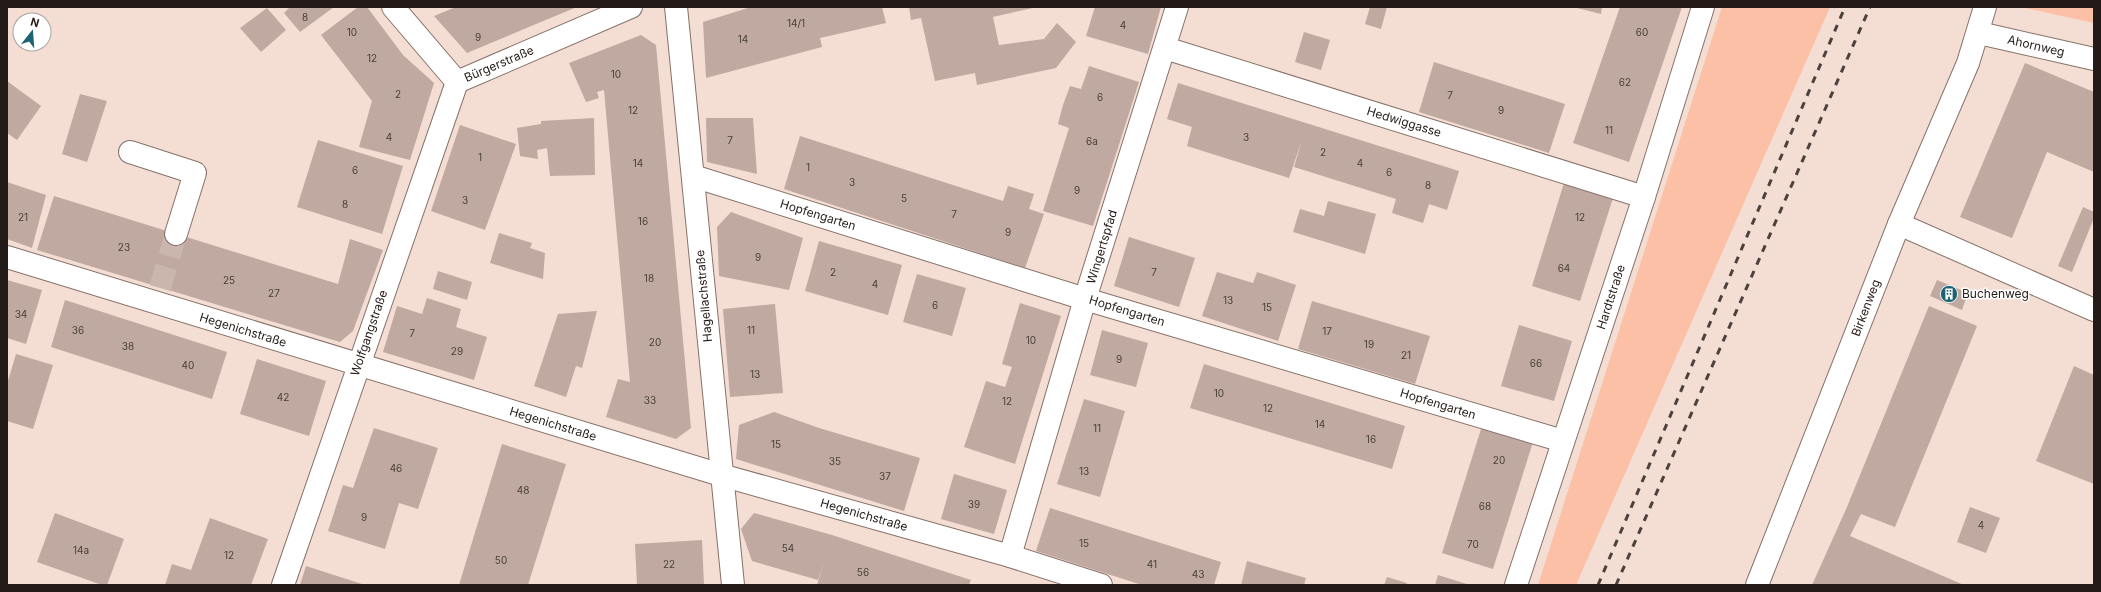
<svg xmlns="http://www.w3.org/2000/svg" width="2101" height="592" viewBox="0 0 2101 592" font-family="Inter,sans-serif">
	<rect width="100%" height="100%" fill="#f4ddd3"/>
	<g fill="#fbc0a6">
		<polygon points="1722,7 1830,7 1576,585 1538,585"/>
		<polygon points="2020,7 2094,7 2094,23"/>
	</g>
	<g fill="#bfa9a0">
		<polygon points="290,7 334,7 300,32 284,13"/>
		<polygon points="358,7 367,7 403,55 434,83 410,160 359,147 372,101 321,35"/>
		<polygon points="456,7 577,7 467,53 434,16"/>
		<polygon points="751,7 882,7 886,23 820,38 822,47 706,78 703,22"/>
		<polygon points="909,7 1037,7 993,17 999,45 1044,39 1057,23 1076,42 1056,68 977,85 975,73 935,81 921,18 911,20"/>
		<polygon points="1095,7 1161,7 1148,54 1086,36"/>
		<polygon points="1370,7 1387,7 1381,29 1365,24"/>
		<polygon points="1573,7 1602,7 1601,14"/>
		<polygon points="1620,7 1682,7 1629,162 1573,143"/>
		<polygon points="267,8 286,30 261,52 240,28"/>
		<polygon points="1304,32 1330,40 1321,70 1295,62"/>
		<polygon points="641,35 656,45 691,428 676,439 606,417 618,379 630,382 604,90 597,92 599,98 586,102 569,63"/>
		<polygon points="1434,62 1565,104 1549,153 1419,112"/>
		<polygon points="2025,63 2094,92 2094,172 2047,152 2012,238 1960,217"/>
		<polygon points="1089,66 1139,82 1093,226 1043,211 1069,128 1058,124 1063,105 1070,86 1081,89"/>
		<polygon points="7,81 41,106 17,140 7,133"/>
		<polygon points="1178,83 1459,171 1447,210 1429,204 1423,223 1392,213 1396,199 1294,167 1302,140 1289,178 1187,146 1192,127 1167,119"/>
		<polygon points="80,94 107,101 87,162 62,154"/>
		<polygon points="594,118 595,175 550,176 547,148 537,150 538,159 520,156 517,128 541,124 541,121"/>
		<polygon points="706,118 753,118 757,174 707,162"/>
		<polygon points="460,125 516,144 485,230 431,211"/>
		<polygon points="800,136 1003,201 1008,186 1034,194 1029,209 1044,214 1025,268 784,189"/>
		<polygon points="318,140 403,166 382,234 297,207"/>
		<polygon points="7,182 46,195 32,248 7,239"/>
		<polygon points="1564,183 1613,198 1580,301 1532,286"/>
		<polygon points="54,196 338,284 350,239 383,250 353,331 340,342 37,250"/>
		<polygon points="1328,201 1376,214 1365,254 1293,232 1300,209 1324,216"/>
		<polygon points="2083,207 2094,212 2094,218 2072,272 2058,266"/>
		<polygon points="731,212 803,238 789,290 719,276 717,227"/>
		<polygon points="499,233 532,243 530,248 545,253 543,279 490,263"/>
		<polygon points="1129,237 1195,258 1179,307 1114,286"/>
		<polygon points="819,241 902,265 888,315 805,291"/>
		<polygon points="438,271 472,282 467,300 433,289"/>
		<polygon points="1217,272 1253,283 1257,272 1296,285 1278,341 1202,316"/>
		<polygon points="917,274 966,288 952,336 903,322"/>
		<polygon points="7,280 42,290 26,344 7,338"/>
		<polygon points="1937,280 1968,293 1962,310 1930,296"/>
		<polygon points="427,298 461,309 456,327 487,337 474,380 383,352 397,306 422,314"/>
		<polygon points="65,300 227,352 212,399 51,347"/>
		<polygon points="1312,301 1430,336 1415,384 1298,349"/>
		<polygon points="1020,303 1061,316 1015,464 964,447 986,381 1005,387 1012,367 1002,364"/>
		<polygon points="775,304 783,393 730,397 723,309"/>
		<polygon points="1929,306 1977,326 1895,527 1861,514 1850,536 1964,585 1812,585 1847,507"/>
		<polygon points="597,311 582,368 576,366 566,397 534,386 558,314"/>
		<polygon points="1519,325 1572,341 1554,401 1501,386"/>
		<polygon points="1102,330 1148,343 1136,387 1090,375"/>
		<polygon points="16,354 53,365 33,429 7,421 7,384"/>
		<polygon points="257,359 326,381 309,436 240,414"/>
		<polygon points="1204,364 1405,426 1392,469 1190,408"/>
		<polygon points="2074,366 2094,375 2094,484 2036,461"/>
		<polygon points="1084,399 1125,411 1100,497 1057,484"/>
		<polygon points="774,412 819,428 920,458 904,511 736,459 739,425"/>
		<polygon points="1482,426 1533,442 1493,569 1442,553"/>
		<polygon points="374,428 438,448 418,509 399,503 385,549 328,531 343,485 353,488"/>
		<polygon points="502,444 566,464 528,585 459,585"/>
		<polygon points="954,474 1007,490 994,534 941,519"/>
		<polygon points="1970,507 2000,518 1986,553 1957,542"/>
		<polygon points="1050,508 1221,562 1214,585 1142,585 1036,551"/>
		<polygon points="55,513 124,539 107,585 102,585 37,562"/>
		<polygon points="754,513 832,535 971,580 969,585 817,585 824,562 818,580 752,561 741,529"/>
		<polygon points="210,518 268,539 251,585 165,585 172,564 191,570"/>
		<polygon points="702,540 704,585 637,585 635,544"/>
		<polygon points="1247,561 1306,578 1304,585 1241,585"/>
		<polygon points="306,566 365,585 300,585"/>
		<polygon points="1438,575 1470,585 1435,585"/>
		<polygon points="1387,577 1407,583 1406,585 1384,585"/>
	</g>
	<g fill="none" stroke-linecap="round" stroke-linejoin="round">
		<polyline stroke="#cab6ad" stroke-width="22" stroke-dasharray="22 11" stroke-linecap="butt" points="160,288 176,234"/>
		<defs>
			<g id="minor">
				<polyline points="393,7 457,82"/>
				<polyline points="676,7 733,585"/>
				<polyline points="1979,33 2094,59"/>
				<polyline points="1165,48 1644,197"/>
				<polyline points="457,82 631,7"/>
				<polyline points="130,152 195,173 176,234"/>
				<polyline points="693,176 1085,299 1563,441"/>
				<polyline points="1899,224 2094,310"/>
				<polyline points="7,257 721,475 1010,556 1101,585"/>
				<polyline points="1010,556 1085,299 1177,7"/>
				<polyline points="283,585 457,82"/>
				<polyline points="1516,585 1644,197 1703,7"/>
				<polyline points="1757,585 1899,224 1968,63 1985,7"/>
			</g>
		</defs>
		<use href="#minor" stroke="#877269" stroke-width="24"/>
		<use href="#minor" stroke="#fff" stroke-width="22"/>
		<g stroke="#4c413c" stroke-width="3" stroke-dasharray="7 7" stroke-linecap="butt">
			<polyline points="1598,585 1845,7"/>
			<polyline points="1616,585 1870,7"/>
		</g>
	</g>
	<defs>
		<symbol id="building-disc" viewBox="-11 -11 22 22"><circle r="9.5" fill="#1b6272" stroke="#fff"/><path d="M-4-6H4V6H1V3H-1V6H-4ZM-2.5-4.3h1.7v1.8h-1.7ZM.8-4.3h1.7v1.8H.8ZM-2.5-1h1.7V.8h-1.7ZM.8-1h1.7V.8H.8Z" fill="#fff"/></symbol>
	</defs>
	<g fill-rule="evenodd">
		<use href="#building-disc" x="1939" y="284" width="20" height="20"/>
	</g>
	<g text-anchor="middle" stroke-width="3" stroke-linejoin="round" paint-order="stroke">
		<g font-size="10" fill="#4a3e39">
			<text x="305" y="21">8</text>
			<text x="796" y="27">14/1</text>
			<text x="1123" y="29">4</text>
			<text x="352" y="36">10</text>
			<text x="1642" y="36">60</text>
			<text x="478" y="41">9</text>
			<text x="743" y="43">14</text>
			<text x="372" y="62">12</text>
			<text x="616" y="78">10</text>
			<text x="1625" y="86">62</text>
			<text x="398" y="98">2</text>
			<text x="1450" y="99">7</text>
			<text x="1100" y="101">6</text>
			<text x="633" y="114">12</text>
			<text x="1501" y="114">9</text>
			<text x="1609" y="134">11</text>
			<text x="389" y="141">4</text>
			<text x="1246" y="141">3</text>
			<text x="730" y="144">7</text>
			<text x="1092" y="145">6a</text>
			<text x="1323" y="156">2</text>
			<text x="480" y="161">1</text>
			<text x="638" y="167">14</text>
			<text x="1360" y="167">4</text>
			<text x="808" y="171">1</text>
			<text x="355" y="174">6</text>
			<text x="1389" y="176">6</text>
			<text x="852" y="186">3</text>
			<text x="1428" y="189">8</text>
			<text x="1077" y="194">9</text>
			<text x="904" y="202">5</text>
			<text x="465" y="204">3</text>
			<text x="345" y="208">8</text>
			<text x="954" y="218">7</text>
			<text x="23" y="221">21</text>
			<text x="1580" y="221">12</text>
			<text x="643" y="225">16</text>
			<text x="1008" y="236">9</text>
			<text x="124" y="251">23</text>
			<text x="758" y="261">9</text>
			<text x="1564" y="272">64</text>
			<text x="833" y="276">2</text>
			<text x="1154" y="276">7</text>
			<text x="649" y="282">18</text>
			<text x="229" y="284">25</text>
			<text x="875" y="288">4</text>
			<text x="274" y="297">27</text>
			<text x="1228" y="304">13</text>
			<text x="935" y="309">6</text>
			<text x="1267" y="311">15</text>
			<text x="21" y="318">34</text>
			<text x="78" y="334">36</text>
			<text x="751" y="334">11</text>
			<text x="1327" y="335">17</text>
			<text x="412" y="337">7</text>
			<text x="1031" y="344">10</text>
			<text x="655" y="346">20</text>
			<text x="1369" y="348">19</text>
			<text x="128" y="350">38</text>
			<text x="457" y="355">29</text>
			<text x="1406" y="359">21</text>
			<text x="1119" y="363">9</text>
			<text x="1536" y="367">66</text>
			<text x="188" y="369">40</text>
			<text x="755" y="378">13</text>
			<text x="1219" y="397">10</text>
			<text x="283" y="401">42</text>
			<text x="650" y="404">33</text>
			<text x="1007" y="405">12</text>
			<text x="1268" y="412">12</text>
			<text x="1320" y="428">14</text>
			<text x="1097" y="432">11</text>
			<text x="1371" y="443">16</text>
			<text x="776" y="448">15</text>
			<text x="1499" y="464">20</text>
			<text x="835" y="465">35</text>
			<text x="396" y="472">46</text>
			<text x="1084" y="475">13</text>
			<text x="885" y="480">37</text>
			<text x="523" y="494">48</text>
			<text x="974" y="508">39</text>
			<text x="1485" y="510">68</text>
			<text x="364" y="521">9</text>
			<text x="1981" y="529">4</text>
			<text x="1084" y="547">15</text>
			<text x="1473" y="548">70</text>
			<text x="788" y="552">54</text>
			<text x="81" y="554">14a</text>
			<text x="229" y="559">12</text>
			<text x="501" y="564">50</text>
			<text x="669" y="568">22</text>
			<text x="1152" y="568">41</text>
			<text x="863" y="576">56</text>
			<text x="1198" y="578">43</text>
		</g>
		<g font-size="12" fill="#231b17" stroke="#fff">
			<text transform="translate(2036 46) rotate(13)" y="4">Ahornweg</text>
			<text transform="translate(499 64) rotate(-23)" y="4">Bürgerstraße</text>
			<text transform="translate(1404 122) rotate(17)" y="4">Hedwiggasse</text>
			<text transform="translate(818 215) rotate(17)" y="4">Hopfengarten</text>
			<text transform="translate(1102 247) rotate(-73)" y="4">Wingertspfad</text>
			<text transform="translate(704 296) rotate(-95)" y="4">Hagellachstraße</text>
			<text transform="translate(1611 297) rotate(-72)" y="4">Hardtstraße</text>
			<text transform="translate(1866 308) rotate(-69)" y="4">Birkenweg</text>
			<text transform="translate(1127 311) rotate(17)" y="4">Hopfengarten</text>
			<text transform="translate(243 330) rotate(17)" y="4">Hegenichstraße</text>
			<text transform="translate(369 333) rotate(-71)" y="4">Wolfgangstraße</text>
			<text transform="translate(1438 404) rotate(17)" y="4">Hopfengarten</text>
			<text transform="translate(553 424) rotate(17)" y="4">Hegenichstraße</text>
			<text transform="translate(864 515) rotate(16)" y="4">Hegenichstraße</text>
		</g>
		<g font-size="12" fill="#231b17" stroke="#fff" text-anchor="start">
			<text x="1962" y="298">Buchenweg</text>
		</g>
	</g>
	<rect width="2101" height="592" fill="none" stroke="#231b17" stroke-width="16"/>
	<g transform="translate(32 32) rotate(17)"><circle r="19" fill="#ffffff" stroke="#a7a4a2"/>
	<path d="M0-3L7 15L0 10L-7 15Z" fill="#1b6272"/>
	<text y="-6" font-size="11" font-weight="bold" text-anchor="middle" fill="#231b17">N</text>
	</g>
</svg>
